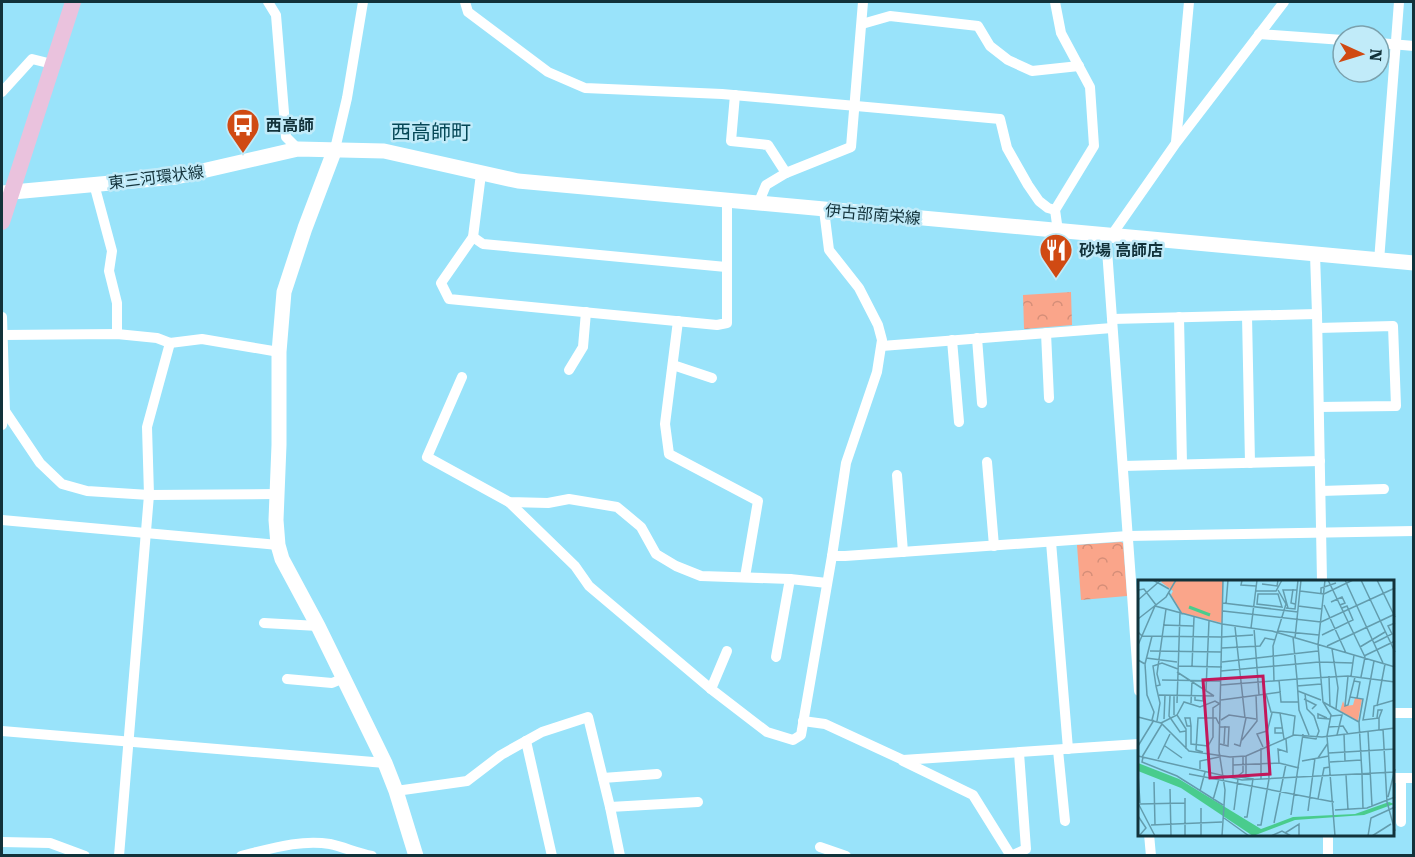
<svg xmlns="http://www.w3.org/2000/svg" width="1415" height="857" viewBox="0 0 1415 857" font-family="'Roboto Serif','Noto Sans JP',serif">
	<defs>
		<pattern id="park-crowns" width="20" height="18" patternUnits="userSpaceOnUse" patternTransform="scale(1.5)"><rect width="20" height="18" fill="#faa58a"/><path d="M2 6a3 3 0 1 1 6 0M12 15a3 3 0 1 1 6 0" fill="none" stroke="#d58e78"/></pattern>
	</defs>
	<rect width="100%" height="100%" fill="#99e3fa"/>
	<g fill="url(#park-crowns)">
		<polygon points="1071,292 1072,325 1024,329 1023,295"/>
		<polygon points="1121,542 1123,543 1127,596 1081,600 1077,545"/>
	</g>
	<g fill="none" stroke-linecap="round" stroke-linejoin="round">
		<g stroke="#fff" stroke-width="10">
			<polyline points="268,2 276,15 286,137 298,149"/>
			<polyline points="465,2 468,12 548,72 585,88 722,94 1000,119 1007,148 1028,185 1039,201 1048,208 1055,210"/>
			<polyline points="1055,2 1061,33 1090,87 1094,146 1055,210 1058,231"/>
			<polyline points="862,24 890,16 978,26 990,46 1008,60 1032,71 1079,66"/>
			<polyline points="1259,34 1343,40"/>
			<polyline points="1379,43 1414,46"/>
			<polyline points="2,92 32,59 52,64"/>
			<polyline points="735,95 731,141 768,145 786,173"/>
			<polyline points="1176,142 1189,2"/>
			<polyline points="335,149 347,98 363,2"/>
			<polyline points="481,174 473,237 441,283 449,299 717,325 727,323 727,201"/>
			<polyline points="94,184 112,251 109,271 117,303 117,334"/>
			<polyline points="758,204 766,185 786,173 851,147 863,2"/>
			<polyline points="1106,236 1139,691"/>
			<polyline points="1111,236 1176,143 1284,2"/>
			<polyline points="473,237 483,244 726,267"/>
			<polyline points="1315,254 1317,314 1322,581"/>
			<polyline points="1379,261 1399,2"/>
			<polyline points="1247,316 1250,463"/>
			<polyline points="2,317 5,411 2,425"/>
			<polyline points="1179,317 1182,464"/>
			<polyline points="1112,319 1317,314"/>
			<polyline points="678,321 665,424 669,454 758,501 745,577"/>
			<polyline points="1318,328 1393,326 1396,406 1319,407"/>
			<polyline points="1046,333 1049,398"/>
			<polyline points="2,335 117,334 157,338 170,343 202,339 279,352"/>
			<polyline points="977,338 982,403"/>
			<polyline points="952,340 959,422"/>
			<polyline points="882,346 1112,328"/>
			<polyline points="673,365 712,378"/>
			<polyline points="569,370 583,347 586,312"/>
			<polyline points="462,377 427,457 509,502 548,503 569,499 617,507 641,527 656,554 676,566 701,576 790,579 827,583"/>
			<polyline points="5,411 40,463 62,484 87,491 149,495 277,494"/>
			<polyline points="987,462 994,546"/>
			<polyline points="1123,466 1320,461"/>
			<polyline points="897,475 903,552"/>
			<polyline points="1321,491 1384,489"/>
			<polyline points="509,502 575,566 589,586 711,689 767,732 793,740 801,735 832,556 846,463 877,372 882,340 878,325 859,288 829,250 824,210"/>
			<polyline points="2,520 278,545"/>
			<polyline points="1051,542 1068,749"/>
			<polyline points="832,556 845,556 1128,536 1414,531"/>
			<polyline points="264,623 318,626"/>
			<polyline points="776,657 790,579"/>
			<polyline points="287,679 332,683 344,678"/>
			<polyline points="711,689 727,651"/>
			<polyline points="1392,713 1414,713"/>
			<polyline points="803,721 825,724 903,760 1139,744"/>
			<polyline points="2,731 385,763"/>
			<polyline points="526,741 552,856"/>
			<polyline points="1058,750 1065,821"/>
			<polyline points="903,761 973,795 1011,856"/>
			<polyline points="603,778 657,774"/>
			<polyline points="1392,778 1414,778"/>
			<polyline points="1401,778 1401,822"/>
			<polyline points="396,791 467,781 501,755 542,732 588,717 610,807 620,856"/>
			<polyline points="610,807 698,802"/>
			<polyline points="1149,834 1151,856"/>
			<polyline points="1328,834 1328,856"/>
			<polyline points="2,842 50,843 85,856"/>
			<polyline points="820,847 846,856"/>
			<polyline points="119,856 149,495 147,427 170,343"/>
			<path d="M241,856C270,849 300,839 330,844C344,847 357,853 372,856"/>
			<polyline points="1011,856 1026,849 1019,753"/>
		</g>
		<g stroke="#fff" stroke-width="15">
			<polyline points="335,149 305,228 284,292 279,352 279,445 276,520 278,545 282,559 318,626 385,763 396,791 416,856"/>
			<polyline points="2,193 176,177 298,149 384,151 518,181 1414,263"/>
		</g>
		<polyline stroke="#eac2dd" stroke-width="16" points="2,222 73,2"/>
	</g>
	<defs>
		<symbol id="bus-pin" viewBox="-11 -11 22 30"><path d="M0 17L-7.5 6A9.5 9.5 0 1 1 7.5 6Z" fill="#d04a13" stroke="#c1ebf9"/><path d="M-5-6H5V4H4V6H2V4H-2V6H-4V4H-5ZM-3.5-4V0h7V-4ZM-3.5 1.2v1.5H-2V1.2ZM2 1.2v1.5H3.5V1.2Z" fill="#fff"/></symbol>
		<symbol id="restaurant-pin" viewBox="-11 -11 22 30"><path d="M0 17L-7.5 6A9.5 9.5 0 1 1 7.5 6Z" fill="#d04a13" stroke="#c1ebf9"/><path d="M-5-6h1v4h1v-4h1v4h1v-4h1v5L-1.5 .5V6h-2V.5L-5-1ZM5-6V6H3V1.5H1.5Q1.5-4 5-6Z" fill="#fff"/></symbol>
	</defs>
	<g fill-rule="evenodd">
		<use href="#bus-pin" x="224" y="106" width="38" height="52"/>
		<use href="#restaurant-pin" x="1037" y="231" width="38" height="52"/>
	</g>
	<g text-anchor="middle" stroke-width="5" stroke-linejoin="round" paint-order="stroke">
		<g font-size="16" font-weight="bold" fill="#12323a" stroke="#c1ebf9" text-anchor="start">
			<text x="266" y="131">西高師</text>
			<text x="1079" y="256">砂場 高師店</text>
		</g>
		<g font-size="16" fill="#12323a" stroke="#c1ebf9">
			<text transform="translate(156 177) rotate(-7)" y="6">東三河環状線</text>
			<text transform="translate(873 214) rotate(5)" y="6">伊古部南栄線</text>
		</g>
		<g font-size="20" fill="#044655" stroke="#c1ebf9">
			<text x="431" y="139">西高師町</text>
		</g>
	</g>
	<g transform="translate(1138 580)">
		<rect width="256" height="256" fill="#99e3fa"/>
		<path d="M25,0H85L84,43L44,33L33,15L35,11L23,2ZM217,118L224,119L220,141L202,131L205,121L207,126L215,125Z" fill="#faa58a"/>
		<path d="M0,183L41,199L123,249L155,237L217,234L251,222L256,224L226,235L157,240L115,256L43,208L0,191Z" fill="#49cc8d"/>
		<path fill="none" stroke="#49cc8d" stroke-width="3" d="M51,27L72,35"/>
		<path fill="none" stroke="#639cad" stroke-width="1.5" d="M15,0L31,9M104,0L103,5L118,6M187,0L180,65L185,122L193,135L189,156L197,256M190,0L227,77L223,97M207,0L245,83M223,0L257,72M239,0L257,37M124,4L139,6L140,0M155,9L153,23L157,24M0,10L6,9L18,25M117,11H138L144,0M162,11L186,14L215,0M31,13L44,34M120,14H140L144,27L119,24ZM183,14V8L198,3M0,20L23,0M193,22L204,17L207,23L202,25M85,23L160,32M88,24L90,0M186,25L208,73M160,26L184,29M148,28L157,29L160,0M150,28L145,10H159M85,31L183,42L257,8M0,39L28,17L38,0M25,45L55,46M97,47L107,138M113,48L119,0M116,48L121,115M140,51L181,55M0,52L4,56L83,57M184,55L215,40L209,26L204,28M84,57L115,55M155,57L159,99L210,96L257,102M157,58L163,0M236,63L254,54L250,46L257,43M0,65L17,26L84,44L134,51L257,87M189,66L257,34M222,67L247,52M84,68L122,66L127,58L137,60M194,69L200,108L198,129M12,71L84,72M226,76L257,61M8,78L39,82M0,80L7,84L14,56M236,81L225,140L241,138V150M84,82L180,71M7,84L9,115L16,132L14,140M40,86L84,87M54,86L56,37M83,91L181,82L215,83M39,92L76,116M191,96L192,127M210,96L207,126L210,125L217,97M213,96L216,75M24,100L83,101M141,100L143,122H161M136,101L135,66L148,24L140,10M216,101L222,102L219,118M83,105L159,99L161,130L171,155M18,106L15,86L24,83L40,89M159,106L183,104M68,110L71,41M160,111L183,120M128,114L133,132L142,133L146,159M21,115L76,116M57,115V120L65,121V115M32,116L31,136L42,152L48,151M212,117L225,119L221,142M166,119L178,125L174,129M83,120L143,112M185,122L221,142L224,194M39,123L42,33M53,123L54,101M239,126L247,84M142,133L157,136L155,155M36,135V116M39,135L48,149V169M193,136L204,135L199,155M0,137L23,143L51,171L92,177L108,176L156,155L184,157L257,148M235,137L236,126L257,120M189,138L180,134V138L192,139M239,138L240,130H244L241,138M26,139L27,115M83,140L91,135L118,139M19,141L22,123L18,106L22,105L19,94L28,29M23,143L39,135L46,122L62,127L77,121L82,124M53,146H49L47,138H52L53,146V164L70,166L75,157V128L81,124M191,147L205,146L210,154M144,148H137V153H145M245,149L249,222L257,251M230,151L234,226M206,154L207,181M164,157L178,159L181,151L176,136L169,129L167,114M104,160L119,141L118,115M82,164L90,166L91,147H82M86,164L87,146M96,164L102,166L108,138M131,164L129,152L134,133M0,166L16,140M27,166L44,178M125,167L119,154L129,151M65,172L58,170L60,138H78L81,144M191,173L257,169M0,176L104,200L257,192M4,177L24,144M5,177L4,182L39,196L85,225M95,177V196M180,178L190,163M20,179L32,154M164,181L191,176M192,182L223,180M141,183L140,169L149,172L148,159M95,185L141,183L161,188M62,189V181L81,177M0,194L2,223M51,194L196,222M224,194L225,229M208,195L210,230M95,196L115,199L109,237H106M100,196L105,192V177M108,197V176M123,199V168M16,202L17,245M32,209L33,256M62,211L67,192M250,217L257,189M47,218V256M180,219L186,188L192,187M75,220L81,199M0,223L17,256M2,224L47,223M63,228V256M96,230L100,199M197,230L229,228L257,217M170,231L177,178M153,235L165,154M0,236L8,248L1,256M86,238L111,256M136,243L148,184M13,245L84,242M119,245H123L131,199L130,165M147,253L161,244V256M84,256L87,210L81,171L85,0M133,256L144,251L153,256M230,256L233,238L257,227M234,256L253,244"/>
		<path fill="#c2185b" fill-opacity="0.15" stroke="#c2185b" stroke-width="3" d="M125,96L132,194L72,198L65,100Z"/>
		<rect width="256" height="256" fill="none" stroke="#12323a" stroke-width="3"/>
	</g>
	<rect width="1415" height="857" fill="none" stroke="#12323a" stroke-width="6"/>
	<g transform="translate(1361 54) rotate(94)"><circle r="28" fill="#c1ebf9" stroke="#7ba1ad" stroke-width="1.5"/>
	<path d="M0-4.5L10 22L0 15L-10 22Z" fill="#d04a13"/>
	<text y="-9" font-size="16" font-weight="bold" text-anchor="middle" fill="#12323a">N</text>
	</g>
</svg>
